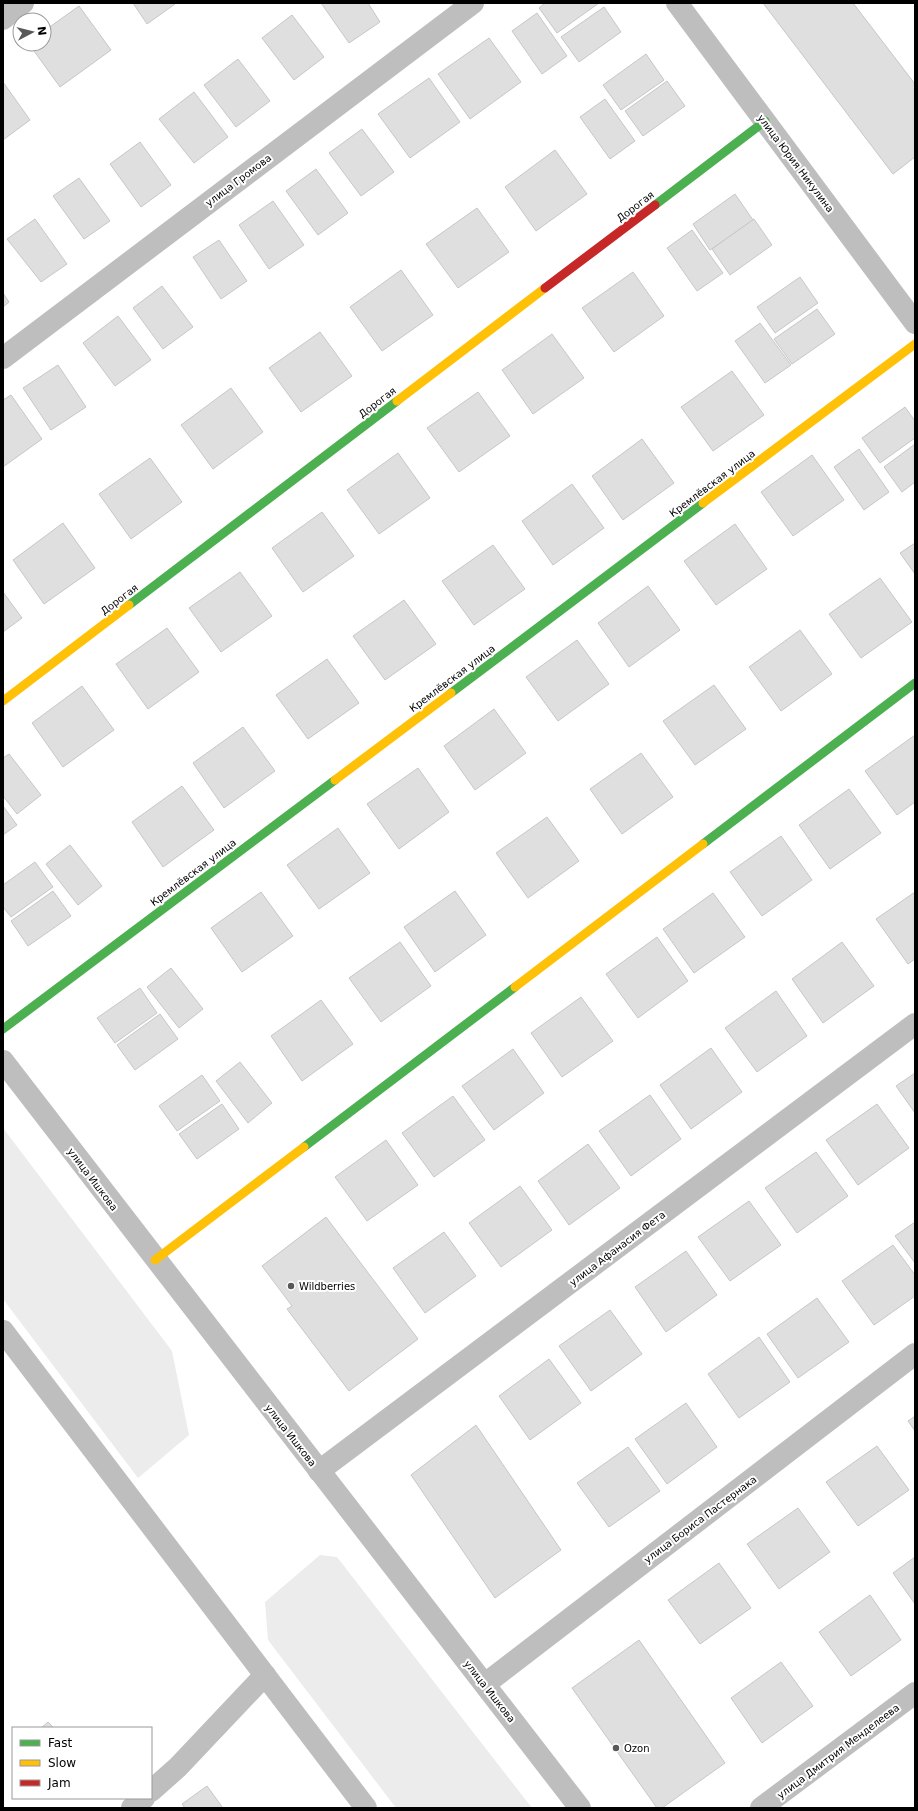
<svg xmlns="http://www.w3.org/2000/svg" width="918" height="1811" viewBox="0 0 918 1811" font-family="'DejaVu Sans',sans-serif">
	<rect width="100%" height="100%" fill="#fff"/>
	<g fill="#ececec">
		<polygon points="3,1128 172,1351 189,1435 138,1478 3,1299"/>
		<polygon points="320,1555 337,1557 532,1808 396,1808 268,1640 265,1602"/>
	</g>
	<g fill="#dfdfdf" stroke="#c7c7c7">
		<polygon points="133,3 174,3 175,4 147,24"/>
		<polygon points="321,3 368,3 380,22 349,43"/>
		<polygon points="545,3 599,3 557,33 539,8"/>
		<polygon points="763,3 853,3 915,84 915,157 893,174"/>
		<polygon points="79,6 111,50 60,87 29,44 44,44 44,31"/>
		<polygon points="604,7 621,32 579,62 561,37"/>
		<polygon points="537,13 567,56 542,74 512,31"/>
		<polygon points="292,15 324,57 294,80 262,38"/>
		<polygon points="489,38 521,82 470,119 438,74"/>
		<polygon points="646,54 664,80 621,110 603,85"/>
		<polygon points="238,59 270,101 236,127 204,85"/>
		<polygon points="429,78 460,122 410,158 378,114"/>
		<polygon points="667,81 685,106 643,136 625,111"/>
		<polygon points="3,82 30,120 3,140"/>
		<polygon points="194,92 228,137 194,163 159,119"/>
		<polygon points="605,99 635,141 610,159 580,117"/>
		<polygon points="362,129 394,172 361,196 329,153"/>
		<polygon points="140,142 171,185 141,207 110,164"/>
		<polygon points="555,150 587,194 536,231 505,187"/>
		<polygon points="316,169 348,213 318,235 286,191"/>
		<polygon points="79,178 110,221 84,239 53,196"/>
		<polygon points="735,194 753,220 710,250 693,224"/>
		<polygon points="273,201 304,245 269,269 239,225"/>
		<polygon points="477,208 509,252 458,288 426,244"/>
		<polygon points="35,219 67,264 41,282 7,239"/>
		<polygon points="754,219 772,245 730,275 712,249"/>
		<polygon points="692,230 723,273 697,291 667,248"/>
		<polygon points="219,240 247,281 221,299 193,257"/>
		<polygon points="401,270 433,315 382,351 350,307"/>
		<polygon points="633,272 664,316 614,352 582,308"/>
		<polygon points="800,277 818,303 775,333 757,307"/>
		<polygon points="162,286 193,327 163,349 133,308"/>
		<polygon points="3,293 9,302 3,307"/>
		<polygon points="817,309 835,334 792,364 774,339"/>
		<polygon points="118,316 151,360 115,386 83,343"/>
		<polygon points="760,323 791,365 765,383 735,341"/>
		<polygon points="320,332 352,376 301,412 269,368"/>
		<polygon points="552,334 584,378 533,414 502,370"/>
		<polygon points="58,365 86,407 51,430 23,388"/>
		<polygon points="732,371 764,415 713,451 681,407"/>
		<polygon points="231,388 263,432 213,469 181,425"/>
		<polygon points="478,392 510,436 459,472 427,428"/>
		<polygon points="11,395 42,439 3,467 3,400"/>
		<polygon points="905,407 915,421 915,438 880,463 862,438"/>
		<polygon points="642,439 674,483 623,520 592,476"/>
		<polygon points="915,444 915,482 902,492 884,467"/>
		<polygon points="859,449 889,492 864,510 834,467"/>
		<polygon points="398,453 430,498 379,534 347,490"/>
		<polygon points="812,455 844,500 793,536 761,492"/>
		<polygon points="150,458 182,502 131,539 99,494"/>
		<polygon points="572,484 604,528 553,565 522,521"/>
		<polygon points="322,512 354,556 303,592 272,548"/>
		<polygon points="63,523 95,568 44,604 13,560"/>
		<polygon points="735,524 767,569 716,605 684,561"/>
		<polygon points="915,543 915,574 900,553"/>
		<polygon points="493,545 525,589 474,625 442,581"/>
		<polygon points="240,572 272,616 221,652 189,608"/>
		<polygon points="880,578 912,622 861,658 829,614"/>
		<polygon points="648,586 680,630 629,667 598,623"/>
		<polygon points="3,592 22,618 3,632"/>
		<polygon points="404,600 436,644 385,680 353,636"/>
		<polygon points="167,628 199,672 148,709 116,664"/>
		<polygon points="800,630 832,674 781,711 749,667"/>
		<polygon points="577,640 609,684 558,721 526,677"/>
		<polygon points="327,659 359,703 308,739 276,695"/>
		<polygon points="714,685 746,729 695,765 663,721"/>
		<polygon points="82,686 114,730 63,767 32,723"/>
		<polygon points="494,709 526,753 475,790 444,746"/>
		<polygon points="243,727 275,771 224,808 193,763"/>
		<polygon points="915,735 915,802 897,815 865,771"/>
		<polygon points="641,753 673,797 622,834 590,789"/>
		<polygon points="9,754 41,795 17,814 3,796 3,758"/>
		<polygon points="418,768 449,812 399,849 367,804"/>
		<polygon points="182,786 214,830 163,867 132,822"/>
		<polygon points="849,789 881,833 830,869 799,825"/>
		<polygon points="3,806 17,825 3,835"/>
		<polygon points="547,817 579,861 528,898 496,853"/>
		<polygon points="338,828 370,873 319,909 287,865"/>
		<polygon points="781,836 812,880 762,916 730,872"/>
		<polygon points="70,845 102,886 78,905 46,864"/>
		<polygon points="35,862 53,887 11,917 3,907 3,885"/>
		<polygon points="53,891 71,916 28,946 11,921"/>
		<polygon points="455,891 486,935 435,972 404,927"/>
		<polygon points="261,892 293,936 242,972 211,928"/>
		<polygon points="915,892 915,959 908,964 876,919"/>
		<polygon points="713,893 745,937 694,973 663,929"/>
		<polygon points="657,937 688,981 638,1018 606,974"/>
		<polygon points="400,942 431,986 381,1022 349,978"/>
		<polygon points="842,942 874,986 823,1023 792,979"/>
		<polygon points="171,968 203,1009 179,1028 147,987"/>
		<polygon points="140,988 157,1013 115,1043 97,1018"/>
		<polygon points="776,991 807,1036 757,1072 725,1028"/>
		<polygon points="581,997 613,1041 562,1077 531,1033"/>
		<polygon points="321,1000 353,1044 302,1081 271,1036"/>
		<polygon points="160,1014 178,1039 135,1070 117,1045"/>
		<polygon points="711,1048 742,1092 691,1129 660,1085"/>
		<polygon points="513,1049 544,1093 494,1130 462,1086"/>
		<polygon points="240,1062 272,1103 248,1123 216,1081"/>
		<polygon points="915,1073 915,1113 896,1086"/>
		<polygon points="202,1075 220,1101 177,1131 159,1106"/>
		<polygon points="650,1095 681,1139 631,1176 599,1131"/>
		<polygon points="453,1096 485,1140 434,1177 402,1133"/>
		<polygon points="222,1104 239,1129 197,1159 179,1134"/>
		<polygon points="877,1104 909,1148 858,1185 826,1140"/>
		<polygon points="386,1140 418,1185 367,1221 335,1177"/>
		<polygon points="588,1144 620,1188 569,1225 538,1181"/>
		<polygon points="816,1152 848,1196 797,1233 765,1188"/>
		<polygon points="520,1186 552,1230 501,1267 469,1223"/>
		<polygon points="749,1201 781,1245 730,1281 698,1237"/>
		<polygon points="326,1217 418,1339 349,1391 287,1309 292,1306 262,1266"/>
		<polygon points="915,1222 915,1263 895,1236"/>
		<polygon points="444,1232 476,1276 425,1313 393,1268"/>
		<polygon points="893,1245 915,1275 915,1296 874,1325 842,1281"/>
		<polygon points="686,1251 717,1295 666,1332 635,1287"/>
		<polygon points="817,1298 849,1342 798,1378 767,1334"/>
		<polygon points="610,1310 642,1354 591,1391 559,1346"/>
		<polygon points="759,1337 790,1382 739,1418 708,1374"/>
		<polygon points="549,1359 581,1403 530,1440 499,1396"/>
		<polygon points="686,1403 717,1447 667,1484 635,1439"/>
		<polygon points="915,1416 915,1431 908,1421"/>
		<polygon points="476,1425 561,1550 495,1598 411,1475"/>
		<polygon points="877,1446 909,1490 858,1526 826,1482"/>
		<polygon points="628,1447 660,1491 609,1527 577,1483"/>
		<polygon points="798,1508 830,1552 779,1589 747,1544"/>
		<polygon points="915,1557 915,1604 893,1573"/>
		<polygon points="719,1563 751,1608 700,1644 668,1600"/>
		<polygon points="870,1595 901,1640 851,1676 819,1632"/>
		<polygon points="639,1640 725,1763 662,1808 657,1808 572,1688"/>
		<polygon points="781,1662 813,1706 762,1743 731,1698"/>
		<polygon points="48,1722 54,1728 41,1728"/>
		<polygon points="207,1786 223,1808 185,1808 182,1804"/>
	</g>
	<g fill="none" stroke-linecap="round" stroke-linejoin="round">
		<g stroke="#bebebe" stroke-width="22">
			<polyline points="677,3 915,323"/>
			<polyline points="3,19 23,3"/>
			<polyline points="3,358 473,3"/>
			<polyline points="3,1061 580,1808"/>
			<polyline points="3,1331 366,1808"/>
			<polyline points="319,1471 915,1024"/>
			<polyline points="485,1684 915,1354"/>
			<polyline points="151,1791 178,1767 265,1675"/>
			<polyline points="132,1808 144,1798"/>
			<polyline points="761,1808 915,1693"/>
		</g>
		<g stroke="#4caf50" stroke-width="9">
			<polyline points="655,205 765,121"/>
			<polyline points="129,605 397,401"/>
			<polyline points="451,693 703,503"/>
			<polyline points="703,844 915,683"/>
			<polyline points="3,1029 335,780"/>
			<polyline points="304,1147 515,987"/>
		</g>
		<g stroke="#ffc107" stroke-width="9">
			<polyline points="397,401 545,288"/>
			<polyline points="703,503 915,344"/>
			<polyline points="3,701 129,605"/>
			<polyline points="335,780 451,693"/>
			<polyline points="515,987 703,844"/>
			<polyline points="155,1260 304,1147"/>
		</g>
		<polyline stroke="#c62828" stroke-width="9" points="545,288 655,205"/>
	</g>
	<g fill="#595959" stroke="#fff" stroke-width="1.5">
		<circle cx="291" cy="1286" r="4"/>
		<circle cx="616" cy="1748" r="4"/>
	</g>
	<g text-anchor="middle" stroke-width="4" stroke-linejoin="round" paint-order="stroke">
		<g font-size="10" fill="#000" stroke="#fff">
			<text transform="translate(796 163) rotate(53)" y="4">улица Юрия Никулина</text>
			<text transform="translate(238 180) rotate(-37)" y="4">улица Громова</text>
			<text transform="translate(635 206) rotate(-37)" y="4">Дорогая</text>
			<text transform="translate(377 402) rotate(-37)" y="4">Дорогая</text>
			<text transform="translate(712 483) rotate(-37)" y="4">Кремлёвская улица</text>
			<text transform="translate(119 599) rotate(-37)" y="4">Дорогая</text>
			<text transform="translate(452 678) rotate(-37)" y="4">Кремлёвская улица</text>
			<text transform="translate(193 872) rotate(-37)" y="4">Кремлёвская улица</text>
			<text transform="translate(93 1179) rotate(53)" y="4">улица Ишкова</text>
			<text transform="translate(617 1248) rotate(-37)" y="4">улица Афанасия Фета</text>
			<text transform="translate(291 1435) rotate(52)" y="4">улица Ишкова</text>
			<text transform="translate(700 1519) rotate(-37)" y="4">улица Бориса Пастернака</text>
			<text transform="translate(490 1691) rotate(52)" y="4">улица Ишкова</text>
			<text transform="translate(838 1751) rotate(-37)" y="4">улица Дмитрия Менделеева</text>
		</g>
		<g font-size="10" fill="#000" stroke="#fff" text-anchor="start">
			<text x="299" y="1290">Wildberries</text>
			<text x="624" y="1752">Ozon</text>
		</g>
	</g>
	<rect width="918" height="1811" fill="none" stroke="#000000" stroke-width="8"/>
	<rect x="12" y="1727" width="140" height="72" fill="#ffffff" stroke="#999999"/>
	<rect x="20" y="1740" width="20" height="6" fill="#4caf50" stroke="#999999"/>
	<text x="48" y="1747" font-size="12" fill="#000000">Fast</text>
	<rect x="20" y="1760" width="20" height="6" fill="#ffc107" stroke="#999999"/>
	<text x="48" y="1767" font-size="12" fill="#000000">Slow</text>
	<rect x="20" y="1780" width="20" height="6" fill="#c62828" stroke="#999999"/>
	<text x="48" y="1787" font-size="12" fill="#000000">Jam</text>
	<g transform="translate(32 32) rotate(83)"><circle r="19" fill="#ffffff" stroke="#999999"/>
	<path d="M0-3L7 15L0 10L-7 15Z" fill="#595959"/>
	<text y="-6" font-size="11" font-weight="bold" text-anchor="middle" fill="#000000">N</text>
	</g>
</svg>
